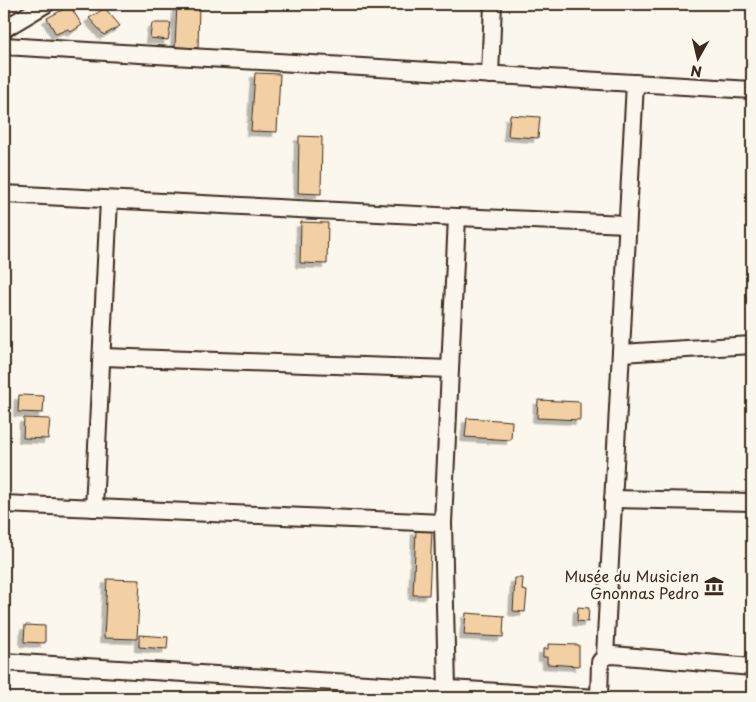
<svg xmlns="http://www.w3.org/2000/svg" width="756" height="702" viewBox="0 0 756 702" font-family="'Playpen Sans',sans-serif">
	<defs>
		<filter id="shadow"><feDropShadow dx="-4.5" dy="4.5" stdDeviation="0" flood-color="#0004"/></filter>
	</defs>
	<rect width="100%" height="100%" fill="#fbf7ec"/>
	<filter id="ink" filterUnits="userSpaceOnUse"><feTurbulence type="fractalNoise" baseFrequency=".02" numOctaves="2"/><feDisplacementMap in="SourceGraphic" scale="10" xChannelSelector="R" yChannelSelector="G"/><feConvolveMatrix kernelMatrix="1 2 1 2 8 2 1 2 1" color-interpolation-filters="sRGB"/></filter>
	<g filter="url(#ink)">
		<g fill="#f2d0a3" stroke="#3b2a1e" filter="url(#shadow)">
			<polygon points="177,4 199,4 198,48 175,47"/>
			<polygon points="70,6 82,25 71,32 68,29 56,34 47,18"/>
			<polygon points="105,8 120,26 104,35 89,18"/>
			<polygon points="152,23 171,23 168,40 150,38"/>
			<polygon points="255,73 280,74 277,132 251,131"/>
			<polygon points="510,115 540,117 538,138 508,136"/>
			<polygon points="299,136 322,137 321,194 298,193"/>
			<polygon points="301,222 328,223 327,264 300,263"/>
			<polygon points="19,395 44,396 43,413 18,412"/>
			<polygon points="538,400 580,402 580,420 537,418"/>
			<polygon points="24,418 50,419 48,439 23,438"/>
			<polygon points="467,418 512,421 511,440 465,437"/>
			<polygon points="416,530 432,531 429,595 413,595"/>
			<polygon points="515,578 523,578 522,590 527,591 525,612 513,611"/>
			<polygon points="107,579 140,580 137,639 104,638"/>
			<polygon points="578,607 589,608 588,622 577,621"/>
			<polygon points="466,613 504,616 503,637 464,635"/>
			<polygon points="25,625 45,626 45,643 24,642"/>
			<polygon points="139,635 168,637 167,649 139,647"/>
			<polygon points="548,644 579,645 579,666 547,664 547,657 543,657 543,649 548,649"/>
		</g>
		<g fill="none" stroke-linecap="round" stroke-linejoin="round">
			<defs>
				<g id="minor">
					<polyline points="4,29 46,4"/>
					<polyline points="4,46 752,90"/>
					<polyline points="490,75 493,4"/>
					<polyline points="4,194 457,217 627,224"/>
					<polyline points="621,353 752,345"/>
					<polyline points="102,357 450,369"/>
					<polyline points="613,499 752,502"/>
					<polyline points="4,504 443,523"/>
					<polyline points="94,508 109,200"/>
					<polyline points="605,656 635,83"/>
					<polyline points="4,662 597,698"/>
					<polyline points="447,689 443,523 457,217"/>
					<polyline points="599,698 600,662 605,656 613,655 752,667"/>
				</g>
			</defs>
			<use href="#minor" stroke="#3b2a1e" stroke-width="20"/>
			<use href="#minor" stroke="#fbf7ec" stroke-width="16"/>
		</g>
	</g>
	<defs>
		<symbol id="museum-bare" viewBox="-9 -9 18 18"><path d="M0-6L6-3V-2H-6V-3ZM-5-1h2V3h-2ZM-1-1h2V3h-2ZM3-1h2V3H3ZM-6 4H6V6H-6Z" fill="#3b2a1e" stroke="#fbf7ec" stroke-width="2.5" paint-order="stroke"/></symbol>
	</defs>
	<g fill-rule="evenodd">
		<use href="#museum-bare" x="700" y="572" width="28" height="28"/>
	</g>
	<g text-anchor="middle" stroke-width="4.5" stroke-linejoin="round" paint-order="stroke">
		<g font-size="15" fill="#3b2a1e" stroke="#fbf7ec" text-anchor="end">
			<text x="699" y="582">Musée du Musicien<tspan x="699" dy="17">Gnonnas Pedro</tspan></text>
		</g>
	</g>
	<rect width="756" height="702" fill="none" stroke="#fbf7ec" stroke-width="20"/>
	<rect x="10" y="10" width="736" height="682" fill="none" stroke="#3b2a1e" stroke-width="2" filter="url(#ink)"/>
	<g transform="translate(698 58) rotate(188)" stroke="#fbf7ec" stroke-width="4" paint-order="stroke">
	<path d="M0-4L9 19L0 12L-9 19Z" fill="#3b2a1e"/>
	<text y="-8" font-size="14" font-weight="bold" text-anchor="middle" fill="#3b2a1e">N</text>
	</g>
</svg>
